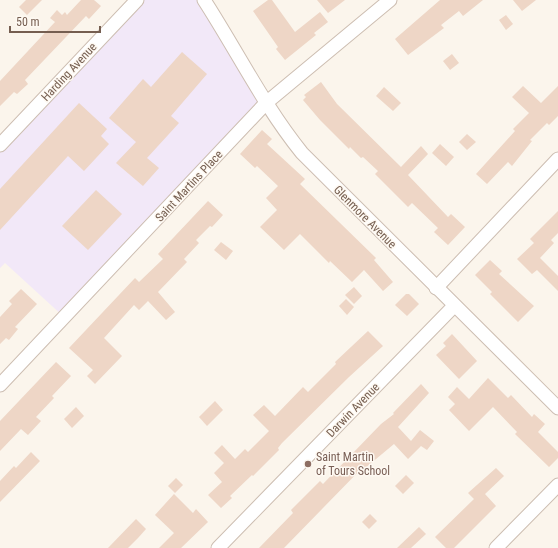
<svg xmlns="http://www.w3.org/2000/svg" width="558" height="548" viewBox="0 0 558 548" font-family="'Roboto Condensed',sans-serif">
	<rect width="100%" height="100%" fill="#fbf5ec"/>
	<polygon fill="#f2e8f8" points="137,0 204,0 266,103 64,317 5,263 0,268 0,145"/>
	<g fill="#eed6c6">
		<polygon points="26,0 42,0 27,15 19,7"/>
		<polygon points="81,0 94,0 101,6 89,19 86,16 25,80 28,84 17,94 14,92 0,106 0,81 55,22 50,18 57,10 62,15 65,12 67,15"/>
		<polygon points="268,0 272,0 295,32 320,12 328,22 314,33 316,35 285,60 276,49 278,47 253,11"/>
		<polygon points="317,0 345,0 328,13"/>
		<polygon points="440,0 483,0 463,16 459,11 441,25 444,28 408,55 395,39"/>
		<polygon points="513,0 536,0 522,11"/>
		<polygon points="506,15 513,24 506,30 499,20"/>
		<polygon points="182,52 207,74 171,116 179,123 147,158 159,168 143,186 116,163 136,142 109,118 143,79 151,87"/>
		<polygon points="452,54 459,63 450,70 443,61"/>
		<polygon points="321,82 337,104 401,167 421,146 428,154 408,175 448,217 451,214 465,227 448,245 434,232 438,228 412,203 408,207 375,174 378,171 363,157 361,158 350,147 349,149 320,120 303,100 306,97 304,95"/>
		<polygon points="523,86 541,103 558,86 558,116 549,125 547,123 530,140 532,141 512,166 508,162 487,184 476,174 515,131 513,129 529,113 512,97"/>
		<polygon points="384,87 401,103 393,111 376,96"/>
		<polygon points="79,103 107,129 101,136 109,144 84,171 68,156 0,230 0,189"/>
		<polygon points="262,130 272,139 267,144 305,179 300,184 376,258 374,260 393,282 383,291 364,270 352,282 330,261 329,263 300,234 284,250 260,227 277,210 266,198 278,186 257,166 255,168 240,154"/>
		<polygon points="467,134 476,142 467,150 459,142"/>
		<polygon points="440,144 454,157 446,166 432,153"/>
		<polygon points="96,190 122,214 88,250 62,226"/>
		<polygon points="208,201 223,215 212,227 210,226 196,240 199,243 184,259 187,262 158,292 175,312 166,320 148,301 139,310 134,305 104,338 122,356 95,384 87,376 93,370 69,348 135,278 139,282 163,259 158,254"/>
		<polygon points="558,211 558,233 551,240 554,243 540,258 558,276 558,291 537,270 532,274 517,259 534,243 530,239"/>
		<polygon points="221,242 233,251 226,260 214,250"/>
		<polygon points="490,260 502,271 499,274 534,306 518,322 490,294 492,292 475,275"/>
		<polygon points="354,287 362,296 354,304 345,295"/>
		<polygon points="21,289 37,304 15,327 18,329 9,340 6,338 0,344 0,317 12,304 9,301"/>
		<polygon points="406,294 409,294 419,304 407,316 395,305"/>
		<polygon points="346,299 354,307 347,315 339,306"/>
		<polygon points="368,331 383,346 349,377 282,443 278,448 279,450 253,476 252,475 230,496 232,498 221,508 208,495 222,482 214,473 224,463 214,453 222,445 235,459 245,449 248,452 269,431 253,415 264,405 275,416 303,387 308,392 336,364 335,362"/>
		<polygon points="452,334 477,361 459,379 436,355 446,346 443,343"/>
		<polygon points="56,362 71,376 52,396 54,398 36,417 41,421 28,435 21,429 0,451 0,421"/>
		<polygon points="488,378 508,398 511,395 532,417 534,414 545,424 538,432 558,452 558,458 549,467 515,434 517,432 493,407 469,431 449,410 455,404 448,397 457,387 469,399"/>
		<polygon points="421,384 429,393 398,427 411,441 420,430 434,441 427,450 421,446 408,459 394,444 364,469 363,467 284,548 259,548 293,513 291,510 320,481 323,484 381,424 394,414 393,413"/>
		<polygon points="215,401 223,410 207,426 199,417"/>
		<polygon points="76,407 84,416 72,428 64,419"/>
		<polygon points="31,452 40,461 0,502 0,481 14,466 16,468"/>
		<polygon points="496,468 504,476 485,494 496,506 454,548 446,548 435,537 474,499 468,493"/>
		<polygon points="406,475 414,483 403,494 395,486"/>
		<polygon points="176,478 183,485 175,493 168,486"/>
		<polygon points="174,494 193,513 196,509 208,522 181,548 159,548 174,533 155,515"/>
		<polygon points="370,514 377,521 369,529 362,522"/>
		<polygon points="136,519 146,529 138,538 128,548 108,548"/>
		<polygon points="419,527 426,534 411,548 397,548"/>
	</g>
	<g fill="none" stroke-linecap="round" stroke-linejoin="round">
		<defs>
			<g id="minor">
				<path d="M204,0C237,51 264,106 302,153L558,408"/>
				<polyline points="0,145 137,0"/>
				<polyline points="436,288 558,159"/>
				<polyline points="0,385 266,103 390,0"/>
				<polyline points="218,548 454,306"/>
				<polyline points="496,548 558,485"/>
			</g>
		</defs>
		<use href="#minor" stroke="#cdbeb2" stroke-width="15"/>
		<use href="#minor" stroke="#fff" stroke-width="13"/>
	</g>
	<circle fill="#8d6e63" stroke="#fef9f2" stroke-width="1.5" cx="308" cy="464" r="4"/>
	<g text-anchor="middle" stroke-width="3" stroke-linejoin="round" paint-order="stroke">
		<g font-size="12" fill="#755e50" stroke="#fef9f2">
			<text transform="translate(69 72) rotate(-47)" y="4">Harding Avenue</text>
			<text transform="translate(189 186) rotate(-47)" y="4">Saint Martins Place</text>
			<text transform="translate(365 217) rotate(45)" y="4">Glenmore Avenue</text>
			<text transform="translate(353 410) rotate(-46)" y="4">Darwin Avenue</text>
		</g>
		<g font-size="12" fill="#785e54" stroke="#fef9f2" text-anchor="start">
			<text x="316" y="461">Saint Martin<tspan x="316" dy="14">of Tours School</tspan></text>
		</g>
	</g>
	<path d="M10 26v6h90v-6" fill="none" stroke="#755e50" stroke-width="2"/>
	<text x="16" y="26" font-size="12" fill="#755e50" stroke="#fef9f2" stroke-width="3" paint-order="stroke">50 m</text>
</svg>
